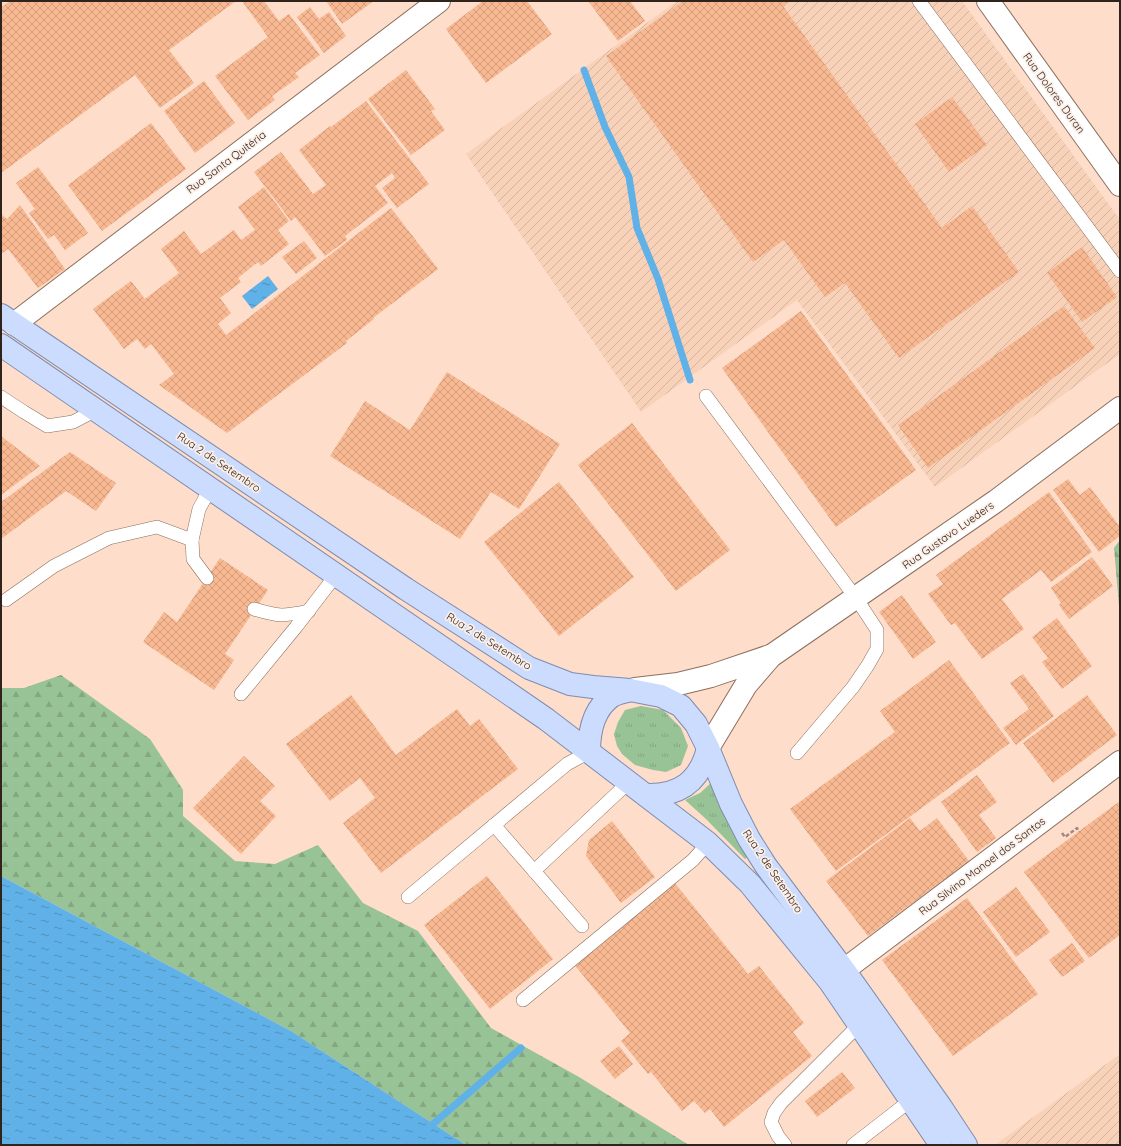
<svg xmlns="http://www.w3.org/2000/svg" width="1121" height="1146" viewBox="0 0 1121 1146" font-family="Quicksand,sans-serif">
	<defs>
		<pattern id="industrial-furrows" width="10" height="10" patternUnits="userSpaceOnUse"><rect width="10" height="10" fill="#f8d1b9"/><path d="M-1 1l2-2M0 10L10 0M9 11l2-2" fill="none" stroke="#d5b39e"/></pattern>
		<pattern id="grass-tufts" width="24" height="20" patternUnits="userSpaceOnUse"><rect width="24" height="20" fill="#98c396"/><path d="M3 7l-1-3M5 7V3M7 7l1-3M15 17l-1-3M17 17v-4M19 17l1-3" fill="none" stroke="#83a781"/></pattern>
		<pattern id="forest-firs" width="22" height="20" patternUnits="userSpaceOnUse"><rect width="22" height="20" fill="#98c396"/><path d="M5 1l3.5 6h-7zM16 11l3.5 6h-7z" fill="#83a781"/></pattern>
		<pattern id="water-ripples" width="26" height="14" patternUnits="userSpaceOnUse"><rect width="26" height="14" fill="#60b1e7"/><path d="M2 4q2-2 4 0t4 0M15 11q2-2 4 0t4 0" fill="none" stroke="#5090ba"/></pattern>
		<pattern id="building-cross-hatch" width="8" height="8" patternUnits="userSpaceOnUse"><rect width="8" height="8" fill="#f7b892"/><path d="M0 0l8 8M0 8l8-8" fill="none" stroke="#d49e7d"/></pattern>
	</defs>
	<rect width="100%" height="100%" fill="#feddca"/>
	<g fill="url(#industrial-furrows)">
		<polygon points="677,1 962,1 1120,220 1120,354 935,487 797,300 641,412 466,154"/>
		<polygon points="1120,1054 1120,1145 995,1145"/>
	</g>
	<g fill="url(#grass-tufts)">
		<polygon points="641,706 663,710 681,728 688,746 681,765 666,772 653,770 635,765 622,754 617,746 614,734 618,722 625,710"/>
		<polygon points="711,783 749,856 745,859 706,819 685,800 700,793"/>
	</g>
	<g fill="url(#forest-firs)">
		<polygon points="1120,540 1120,617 1114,548"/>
		<polygon points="61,675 150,739 183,790 183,816 235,861 275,864 318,845 363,903 418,931 491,1028 579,1077 689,1145 466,1145 291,1031 1,876 1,688 24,688"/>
	</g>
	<g fill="url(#water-ripples)">
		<polygon points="268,276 278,289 252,309 242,296"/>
		<polygon points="1,876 291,1031 466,1145 1,1145"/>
	</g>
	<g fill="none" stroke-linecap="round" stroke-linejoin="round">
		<g stroke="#60b1e7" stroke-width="7">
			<polyline points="584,70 605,127 629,177 637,228 658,279 690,380"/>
			<polyline points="426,1130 521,1048"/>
		</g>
	</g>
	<g fill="url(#building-cross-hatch)">
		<polygon points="10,1 236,1 169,50 194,83 160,108 135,75 1,173 1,7"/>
		<polygon points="242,1 264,1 279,21 289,14 320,55 295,73 299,77 272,96 275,100 248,120 215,76 268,37"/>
		<polygon points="326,1 374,1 342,24"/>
		<polygon points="483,1 527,1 552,34 486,83 446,29"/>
		<polygon points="588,1 630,1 645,21 618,41"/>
		<polygon points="683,1 791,1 783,6 942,228 972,206 1019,272 899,358 845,283 825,297 784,240 753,262 606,56"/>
		<polygon points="310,7 319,19 329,12 346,36 324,53 297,17"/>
		<polygon points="406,70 435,109 431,111 445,130 411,155 368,99"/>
		<polygon points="204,81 235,123 195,153 164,111"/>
		<polygon points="952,97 987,145 949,172 915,124"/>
		<polygon points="366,101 429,184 397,208 382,188 395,178 392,173 375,186 388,203 345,236 347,240 325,256 295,217 291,221 254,172 281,152 313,194 326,185 299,150 330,126 331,127"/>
		<polygon points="151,123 186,169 102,231 68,185"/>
		<polygon points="38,167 88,233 65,250 54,235 48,239 29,213 35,209 16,183"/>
		<polygon points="264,187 289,221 278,230 289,244 261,266 258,262 238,278 241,282 220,298 231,313 218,324 226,335 391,208 438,269 373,318 374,319 346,341 347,343 227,433 159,385 174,374 151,344 145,349 137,339 124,349 93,309 131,281 145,299 179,273 161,249 184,231 201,254 234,230 241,240 255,230 238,207"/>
		<polygon points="20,205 65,269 38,288 8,249 1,254 1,214 7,219"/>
		<polygon points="304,241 317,258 296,274 282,257"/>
		<polygon points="1082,247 1117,297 1082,322 1047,273"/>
		<polygon points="1064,306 1095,348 928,468 898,425"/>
		<polygon points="801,311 916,470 836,527 722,368"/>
		<polygon points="447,372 560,444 519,509 491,492 460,539 330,456 365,401 410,430"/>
		<polygon points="632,423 730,550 676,591 578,465"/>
		<polygon points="1,436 40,466 1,495"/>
		<polygon points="70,452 116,483 96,511 66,491 1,539 1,502"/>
		<polygon points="1068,479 1080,495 1090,487 1120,527 1120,536 1099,552 1053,490"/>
		<polygon points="559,482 634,577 559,636 484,542"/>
		<polygon points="1049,492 1092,552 1051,582 1041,570 1002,599 1024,629 982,659 955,623 951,625 928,594 943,584 936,575"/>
		<polygon points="1092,557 1113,586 1069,619 1059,605 1061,603 1051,588"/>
		<polygon points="220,558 268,590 225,654 234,660 214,690 143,642 164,612 177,622"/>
		<polygon points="902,595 936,642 913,659 879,612"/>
		<polygon points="1057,618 1092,666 1062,689 1042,662 1048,658 1032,637"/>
		<polygon points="949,660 1010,743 836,871 790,809 895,732 880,711"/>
		<polygon points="1023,674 1054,716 1016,745 1003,728 1029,709 1010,683"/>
		<polygon points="351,695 396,755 457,709 470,726 479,719 518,769 381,873 343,823 375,798 360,778 330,801 286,744"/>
		<polygon points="1087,695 1117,735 1053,783 1023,743"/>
		<polygon points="244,756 275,786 260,801 276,816 241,854 193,808"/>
		<polygon points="977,775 997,802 979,815 996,838 977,852 941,802"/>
		<polygon points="1120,801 1120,935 1089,958 1024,872"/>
		<polygon points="910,818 920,831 937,818 969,861 868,936 826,881"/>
		<polygon points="612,821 655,877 621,903 586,856 589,840"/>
		<polygon points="487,876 553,959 490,1009 424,925"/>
		<polygon points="674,882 748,974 759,966 804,1023 793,1032 812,1056 724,1127 710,1109 705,1113 694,1101 682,1111 651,1072 648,1074 621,1041 630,1033 573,963"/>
		<polygon points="1016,887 1050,932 1016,957 983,912"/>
		<polygon points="967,898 1038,994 953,1056 882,960"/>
		<polygon points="1072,943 1085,961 1062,977 1049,960"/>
		<polygon points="619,1046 633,1064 615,1079 600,1061"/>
		<polygon points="842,1072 855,1088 817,1117 805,1101"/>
	</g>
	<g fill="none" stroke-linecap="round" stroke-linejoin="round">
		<defs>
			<g id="service">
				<polyline points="919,1 1120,271"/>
				<polyline points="706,396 856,598 877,630 877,649 868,665 853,687 797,753"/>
				<polyline points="1,397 24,412 47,426 73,422 96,410"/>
				<polyline points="207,578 193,559 192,540 199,509 210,489"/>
				<polyline points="6,600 54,566 109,538 157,527 192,540"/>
				<path d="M254,609C279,617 284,616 309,611"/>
				<polyline points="241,694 296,627 336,575"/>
				<polyline points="494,825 582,926"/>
				<polyline points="534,871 629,782"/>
				<polyline points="408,897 567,764 589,752"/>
				<polyline points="523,1000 693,860 708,843"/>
				<polyline points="785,1145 778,1136 771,1122 774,1113 781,1103 859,1025"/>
				<polyline points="853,1145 911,1100"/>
			</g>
			<g id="minor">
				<polyline points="988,1 1120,185"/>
				<polyline points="14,324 439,1"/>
				<polyline points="844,970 1120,762"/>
			</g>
			<g id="secondary">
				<polyline points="635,689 678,684 711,676 770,656"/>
				<polyline points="708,748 746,685 771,656 996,501 1120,408"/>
			</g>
			<g id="primary">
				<polyline points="1,315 406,589 529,668 570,684 593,687 630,690 661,696 681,706 696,724 708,748 731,804 749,839 766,866 844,970 941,1107 966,1145"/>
				<polyline points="1,345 546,719 708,843 750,884 830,982 941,1145"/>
				<path d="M589,752C589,732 593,709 612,696C617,693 624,692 630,690"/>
				<path d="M646,795C680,796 700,781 708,748"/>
			</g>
		</defs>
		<use href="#service" stroke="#8b6f5e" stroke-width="14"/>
		<use href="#minor" stroke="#8b6f5e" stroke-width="24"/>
		<use href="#secondary" stroke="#8b6f5e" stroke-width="24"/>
		<use href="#primary" stroke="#7f8cae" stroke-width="24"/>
		<polyline stroke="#a28b7d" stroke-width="2.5" stroke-dasharray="4 2" stroke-linecap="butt" points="1062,833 1065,837 1077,828 1079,832"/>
		<use href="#service" stroke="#fff" stroke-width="13"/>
		<use href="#minor" stroke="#fff" stroke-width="22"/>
		<use href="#secondary" stroke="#fff" stroke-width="22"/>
		<use href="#primary" stroke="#ccdcfe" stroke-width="22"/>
	</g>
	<g text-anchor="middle" stroke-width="3.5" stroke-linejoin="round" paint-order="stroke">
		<g font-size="11" fill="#2f231c" stroke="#fcefe7">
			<text transform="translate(1054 93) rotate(54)" y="4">Rua Dolores Duran</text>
			<text transform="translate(226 162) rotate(-37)" y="4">Rua Santa Quitéria</text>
			<text transform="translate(219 462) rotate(34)" y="4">Rua 2 de Setembro</text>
			<text transform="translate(948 535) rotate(-35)" y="4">Rua Gustavo Lueders</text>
			<text transform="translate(489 641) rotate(32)" y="4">Rua 2 de Setembro</text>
			<text transform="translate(982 866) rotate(-37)" y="4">Rua Silvino Manoel dos Santos</text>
			<text transform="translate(773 871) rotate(56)" y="4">Rua 2 de Setembro</text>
		</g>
	</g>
	<rect width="1121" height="1146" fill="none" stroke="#2f231c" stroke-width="4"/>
</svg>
